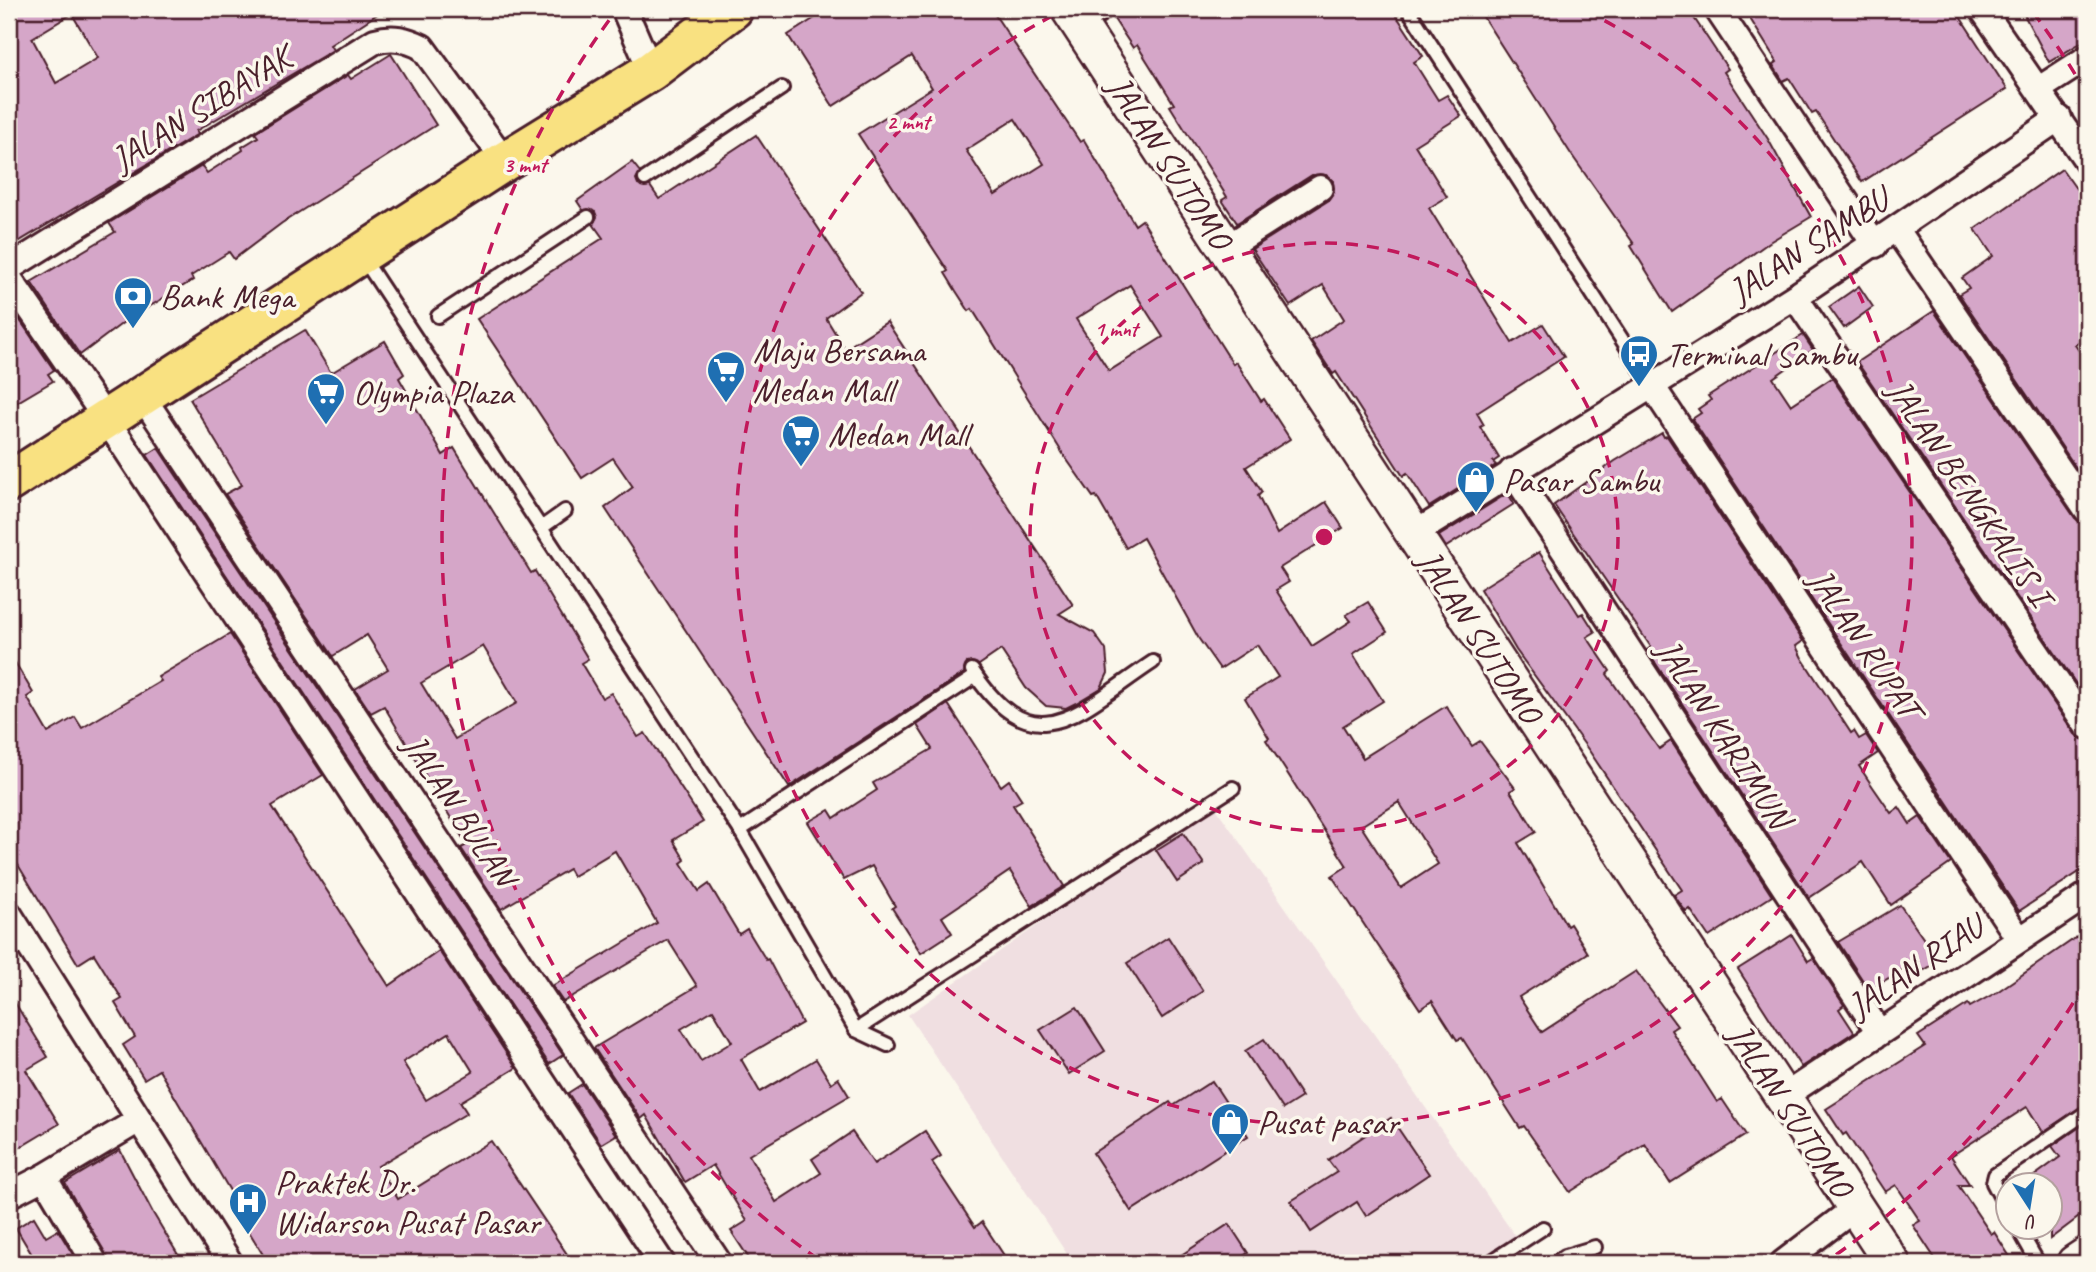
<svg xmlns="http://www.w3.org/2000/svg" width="2096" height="1272" viewBox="0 0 2096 1272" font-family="Caveat,sans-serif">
	<rect width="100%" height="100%" fill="#fbf7ec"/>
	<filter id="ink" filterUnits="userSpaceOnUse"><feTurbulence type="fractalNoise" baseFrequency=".0143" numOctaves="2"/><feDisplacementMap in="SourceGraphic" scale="14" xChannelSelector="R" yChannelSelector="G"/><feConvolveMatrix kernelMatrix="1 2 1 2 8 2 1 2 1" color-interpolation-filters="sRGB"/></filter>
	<g filter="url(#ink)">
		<polygon fill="#f0dfe1" points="1213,804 1516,1237 1475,1263 1073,1263 908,1015"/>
		<g fill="#d5a6c8" stroke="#4a1f2b" stroke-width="2" fill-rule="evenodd">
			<path d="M9,9H385L330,45L333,50L196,131L198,134L18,242L9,226ZM72,14L98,58L56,83L32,38Z"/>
			<path d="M829,9H991L1080,142L1084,140L1135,225L1142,220L1233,364L1236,362L1261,401L1264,399L1290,439L1246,467L1262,492L1258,496L1277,534L1326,502L1343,528L1280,568L1289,582L1276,590L1312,646L1351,621L1346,615L1368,602L1387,632L1353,654L1383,701L1343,726L1363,758L1446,706L1472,746L1480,741L1515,788L1510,791L1536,832L1518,843L1567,926L1570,924L1588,953L1519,997L1542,1032L1636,971L1677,1026L1671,1030L1717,1102L1722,1099L1746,1135L1670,1183L1645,1144L1570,1192L1524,1126L1520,1128L1462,1038L1457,1040L1432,1001L1420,1009L1332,876L1347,866L1266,740L1269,738L1245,698L1278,677L1257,645L1220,669L1199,639L1143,538L1126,548L1096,496L1093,497L1065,457L972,309L969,311L956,291L945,273L948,271L858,134L932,88L912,56L833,106L788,35ZM1015,119L1044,164L995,195L966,150ZM1130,285L1163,337L1109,371L1076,319ZM1399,802L1438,864L1401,888L1361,826Z"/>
			<polygon points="1122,9 1392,9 1423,56 1414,62 1438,100 1447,95 1461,116 1415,145 1447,197 1429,208 1512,343 1543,324 1564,357 1477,413 1484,425 1480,427 1499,458 1493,462 1496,465 1429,507 1407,473 1403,476 1336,372 1333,374 1311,341 1344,319 1323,285 1290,306 1252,249 1329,200 1333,194 1333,181 1326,175 1312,175 1237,223 1222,200 1227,197 1170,106 1174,104 1137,45 1133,48 1112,16"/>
			<polygon points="1478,9 1688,9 1728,69 1724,72 1768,139 1811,217 1771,241 1672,312 1631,246 1634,244 1571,154"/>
			<polygon points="1744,9 1955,9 2007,89 1862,182 1816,112 1812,114 1789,78 1783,81 1773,65 1777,62"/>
			<polygon points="2021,9 2087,9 2087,39 2049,62"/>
			<polygon points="391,54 436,125 282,223 234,259 229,252 191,276 193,280 124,322 80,355 31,282 115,232 109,223 202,166 207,173 243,150 242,147 258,137 255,133 348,75 351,79"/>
			<polygon points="756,135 861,292 826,318 845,349 887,322 1073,605 1059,614 1094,633 1106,650 1108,673 1101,688 1076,703 1066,708 1046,706 1026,688 1001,650 979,665 967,663 964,673 789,787 605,508 633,487 613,458 582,478 477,319 603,238 593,224 597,217 595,212 583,210 577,201 632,162 640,172 636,179 638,184 650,186 659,199"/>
			<polygon points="2062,169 2087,204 2087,337 2075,345 2087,362 2087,484 1959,294 1969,288 1962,278 1993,256 1975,229"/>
			<polygon points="1859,286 1873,307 1844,328 1829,307"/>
			<polygon points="1934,311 2075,518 2087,525 2087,700 1857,362"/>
			<polygon points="17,316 54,370 48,374 53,381 9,407 9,321"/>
			<path d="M305,330L331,373L385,341L404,374L399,378L443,455L454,448L531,573L535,571L588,659L581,663L602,698L611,693L638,737L645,733L703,822L673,840L685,860L681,863L699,891L709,884L739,934L747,929L766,960L768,959L802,1023L741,1059L760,1092L816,1059L831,1083L838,1078L849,1096L749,1155L776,1202L821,1173L812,1159L852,1132L874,1164L925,1131L941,1156L932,1162L975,1227L982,1222L1009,1263H752L731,1231L747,1221L713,1165L685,1182L646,1115L641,1119L594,1048L697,986L668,940L563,1002L552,986L657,923L615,851L573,876L569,869L501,909L461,848L467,845L384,706L371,713L355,689L388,669L367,635L333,656L225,494L242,485L190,399ZM483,646L517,703L455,739L421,683ZM713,1010L732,1042L701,1061L681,1029Z"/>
			<polygon points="1803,335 1813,350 1773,378 1791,405 1832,378 2075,734 2087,741 2087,867 2019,911 1692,419 1701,413 1698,409 1711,400 1708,396"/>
			<polygon points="1662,433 1664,437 1667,436 1803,641 1796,646 1802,658 1851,733 1854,731 1859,739 1866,735 1878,753 1859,766 1873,787 1891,813 1899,807 1910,824 1920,817 1951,863 1891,905 1863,862 1809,898 1647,650 1651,647 1554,505 1615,461"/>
			<polygon points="158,448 563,1055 549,1064 147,455"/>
			<polygon points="1508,493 1514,504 1446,547 1439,536"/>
			<polygon points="1539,552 1579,615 1583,613 1595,632 1587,637 1610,671 1607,674 1659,749 1671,741 1772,896 1709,937 1690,909 1686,912 1674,895 1682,890 1590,752 1516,650 1480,589"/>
			<path d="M230,634L323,775L272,806L389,986L439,951L516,1068L460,1102L467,1113L378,1166L398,1199L491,1141L573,1263H268L242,1220L246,1218L159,1070L144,1079L123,1045L135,1037L115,1003L122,999L94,954L78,964L9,850V652L33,693L27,697L48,733L75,717L82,728L161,681L158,677ZM449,1033L473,1072L426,1100L403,1062Z"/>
			<polygon points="948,704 1001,786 1009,780 1022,800 1013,805 1064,886 1032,906 1010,871 942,917 952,933 921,953 892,908 895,906 872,866 844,880 808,822 829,810 834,818 877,790 873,783 932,749 917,725"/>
			<polygon points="1183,833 1204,864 1177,882 1156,850"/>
			<polygon points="1900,905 1939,961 1908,980 1902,970 1869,990 1838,942"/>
			<polygon points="2087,930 2087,1103 2043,1132 2027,1107 1951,1156 1970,1185 1958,1185 1991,1234 1994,1232 2014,1263 1938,1263 1913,1225 1920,1221 1896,1185 1885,1192 1846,1133 1843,1135 1826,1109 1925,1046 1918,1036 1968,1004 1970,1007 1997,992"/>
			<polygon points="1792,935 1808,961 1813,958 1844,1005 1839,1009 1854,1032 1801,1067 1738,969"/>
			<polygon points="1168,937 1203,991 1162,1018 1127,963"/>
			<polygon points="9,993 48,1057 26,1070 59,1124 9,1154"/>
			<polygon points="1077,1007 1105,1051 1069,1074 1040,1030"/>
			<polygon points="1264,1039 1302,1097 1283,1109 1245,1051"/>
			<polygon points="1212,1081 1248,1136 1131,1211 1093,1153 1170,1102 1173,1106"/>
			<polygon points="582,1084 616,1135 601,1144 568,1093"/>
			<polygon points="1391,1118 1429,1174 1366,1216 1357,1202 1311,1232 1291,1201 1337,1172 1328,1160"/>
			<polygon points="2087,1122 2087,1211 2050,1239 2050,1185 2022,1185 2060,1157 2052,1146"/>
			<polygon points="120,1150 153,1213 183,1263 110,1263 65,1183"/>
			<polygon points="34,1217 46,1237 58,1230 78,1263 37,1263 16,1228"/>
			<polygon points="1229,1224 1248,1253 1231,1263 1169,1263"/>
		</g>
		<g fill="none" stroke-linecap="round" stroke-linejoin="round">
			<defs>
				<g id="lane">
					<polyline points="1408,9 1652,386"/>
					<polyline points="645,179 782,88"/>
					<polyline points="363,258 740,830 856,1030 888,1045"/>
					<polyline points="438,316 588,217"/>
					<polyline points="541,528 565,511"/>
					<path d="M972,670C1035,767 1080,710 1153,662"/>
					<polyline points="740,830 976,676"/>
					<polyline points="856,1030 1233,788"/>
					<polyline points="2008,1211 1993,1183 1995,1175 2087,1112"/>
					<polyline points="2017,1226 2038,1263"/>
					<polyline points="1489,1263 1543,1228"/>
					<polyline points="1555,1263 1565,1256 1595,1247"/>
				</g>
				<g id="street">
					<polyline points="624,9 651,71"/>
					<polyline points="1717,9 1875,245"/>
					<polyline points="1982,9 2087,161"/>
					<polyline points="1078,22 1099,9"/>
					<polyline points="2039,89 2087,58"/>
					<polyline points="1897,230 2087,510"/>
					<polyline points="1226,248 1320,188"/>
					<path d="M9,268L375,41C393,36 406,39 422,47L505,161"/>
					<polyline points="9,278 106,419 662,1263"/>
					<polyline points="1795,297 2087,726"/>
					<polyline points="1652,386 2019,939"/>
					<polyline points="142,396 719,1263"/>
					<polyline points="1512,471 1879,1032"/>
					<polyline points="1414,534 1799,294 2059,118"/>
					<polyline points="9,914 230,1263"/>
					<polyline points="1783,1097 2087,895"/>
					<polyline points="44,1177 139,1120"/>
					<polyline points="9,1195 44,1177 95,1263"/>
					<polyline points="1783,1263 1855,1208"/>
				</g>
				<g id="secondary">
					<polyline points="1069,9 1892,1263"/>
					<polyline points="2075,1263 2087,1255"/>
				</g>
				<polyline id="primary" points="9,482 505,161 651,71 733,9"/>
			</defs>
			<use href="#lane" stroke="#4a1f2b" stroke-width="18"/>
			<use href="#street" stroke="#4a1f2b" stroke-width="30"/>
			<use href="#secondary" stroke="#4a1f2b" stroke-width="40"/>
			<use href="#primary" stroke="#4a1f2b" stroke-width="44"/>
			<use href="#lane" stroke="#fbf7ec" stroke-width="12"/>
			<use href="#street" stroke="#fbf7ec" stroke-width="24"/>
			<use href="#secondary" stroke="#fbf7ec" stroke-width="35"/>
			<use href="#primary" stroke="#f9e181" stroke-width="38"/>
		</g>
	</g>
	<g fill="none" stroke="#c2185b" stroke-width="3.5" stroke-dasharray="12 9">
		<circle cx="1324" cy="537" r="294"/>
		<path d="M1586 11A588 588 0 1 1 1062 11"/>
		<path d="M2084 985A882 882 0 0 1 1830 1259M818 1259A882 882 0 0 1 615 12M2033 12A882 882 0 0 1 2084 89"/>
	</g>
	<defs>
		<symbol id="bank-pin" viewBox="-11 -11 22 30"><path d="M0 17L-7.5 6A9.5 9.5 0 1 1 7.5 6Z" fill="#1f6fb2" stroke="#fbf7ec"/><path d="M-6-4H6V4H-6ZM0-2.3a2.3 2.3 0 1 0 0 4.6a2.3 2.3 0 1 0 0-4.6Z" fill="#fff"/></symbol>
		<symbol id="bus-pin" viewBox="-11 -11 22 30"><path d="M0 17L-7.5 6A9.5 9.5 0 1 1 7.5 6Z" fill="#1f6fb2" stroke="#fbf7ec"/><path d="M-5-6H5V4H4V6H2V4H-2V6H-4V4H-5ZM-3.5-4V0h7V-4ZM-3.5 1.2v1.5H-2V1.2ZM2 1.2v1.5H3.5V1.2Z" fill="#fff"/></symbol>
		<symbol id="supermarket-pin" viewBox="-11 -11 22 30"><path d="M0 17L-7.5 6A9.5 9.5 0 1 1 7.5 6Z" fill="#1f6fb2" stroke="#fbf7ec"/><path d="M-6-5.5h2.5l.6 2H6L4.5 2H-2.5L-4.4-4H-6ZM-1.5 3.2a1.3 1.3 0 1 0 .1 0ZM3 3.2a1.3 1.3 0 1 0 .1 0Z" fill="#fff"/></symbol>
		<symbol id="shop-pin" viewBox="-11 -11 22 30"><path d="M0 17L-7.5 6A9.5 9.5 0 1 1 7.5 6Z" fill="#1f6fb2" stroke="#fbf7ec"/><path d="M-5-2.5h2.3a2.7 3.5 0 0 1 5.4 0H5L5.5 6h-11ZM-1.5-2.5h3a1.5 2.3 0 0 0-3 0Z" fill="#fff"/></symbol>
		<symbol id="hospital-pin" viewBox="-11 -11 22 30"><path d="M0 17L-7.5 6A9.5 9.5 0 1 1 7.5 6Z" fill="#1f6fb2" stroke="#fbf7ec"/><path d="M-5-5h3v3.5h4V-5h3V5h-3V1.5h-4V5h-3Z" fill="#fff"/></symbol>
	</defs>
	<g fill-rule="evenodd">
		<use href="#bank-pin" x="111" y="274" width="44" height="60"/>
		<use href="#bus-pin" x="1617" y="332" width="44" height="60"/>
		<use href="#supermarket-pin" x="704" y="348" width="44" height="60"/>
		<use href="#supermarket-pin" x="304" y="370" width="44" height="60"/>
		<use href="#supermarket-pin" x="779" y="412" width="44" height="60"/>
		<use href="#shop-pin" x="1454" y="458" width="44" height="60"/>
		<use href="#shop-pin" x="1208" y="1100" width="44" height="60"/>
		<use href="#hospital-pin" x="226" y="1180" width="44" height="60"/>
	</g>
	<g text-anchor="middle" stroke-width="7" stroke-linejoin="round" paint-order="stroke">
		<g font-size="35" fill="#4a1f2b" stroke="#fbf7ec">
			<text transform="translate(201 108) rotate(-32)" y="12">JALAN SIBAYAK</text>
			<text transform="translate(1170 162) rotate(57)" y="12">JALAN SUTOMO</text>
			<text transform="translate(1808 245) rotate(-33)" y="12">JALAN SAMBU</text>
			<text transform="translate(1970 492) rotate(56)" y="12">JALAN BENGKALIS I</text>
			<text transform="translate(1480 636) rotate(57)" y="12">JALAN SUTOMO</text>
			<text transform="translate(1865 643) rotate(56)" y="12">JALAN RUPAT</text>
			<text transform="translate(1724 733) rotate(57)" y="12">JALAN KARIMUN</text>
			<text transform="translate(460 810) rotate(56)" y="12">JALAN BULAN</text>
			<text transform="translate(1915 966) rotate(-34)" y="12">JALAN RIAU</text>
			<text transform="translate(1791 1110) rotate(57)" y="12">JALAN SUTOMO</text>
		</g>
		<g font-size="35" fill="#4a1f2b" stroke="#fbf7ec" text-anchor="start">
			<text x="160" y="308">Bank Mega</text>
			<text x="753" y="362">Maju Bersama<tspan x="753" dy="40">Medan Mall</tspan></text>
			<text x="1666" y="366">Terminal Sambu</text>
			<text x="353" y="404">Olympia Plaza</text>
			<text x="828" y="446">Medan Mall</text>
			<text x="1503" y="492">Pasar Sambu</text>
			<text x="1257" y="1134">Pusat pasar</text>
			<text x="275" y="1194">Praktek Dr.<tspan x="275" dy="40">Widarson Pusat Pasar</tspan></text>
		</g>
	</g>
	<circle cx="1324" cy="537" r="10" fill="#c2185b" stroke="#fbf7ec" stroke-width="3.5"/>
	<g font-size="21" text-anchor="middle" font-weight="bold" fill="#c2185b" stroke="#fbf7ec" stroke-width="7" stroke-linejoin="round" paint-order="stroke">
		<text x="908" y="129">2 mnt</text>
		<text x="525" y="172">3 mnt</text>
		<text x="1116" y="336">1 mnt</text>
	</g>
	<rect width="2096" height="1272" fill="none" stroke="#fbf7ec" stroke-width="35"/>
	<rect x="18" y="18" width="2061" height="1237" fill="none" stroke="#4a1f2b" stroke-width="2.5" filter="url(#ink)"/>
	<g transform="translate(2029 1206) rotate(168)"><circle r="33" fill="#fbf7ec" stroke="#b4a19f" stroke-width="2"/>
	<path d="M0-5L12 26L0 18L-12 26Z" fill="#1f6fb2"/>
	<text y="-10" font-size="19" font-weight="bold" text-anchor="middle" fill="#4a1f2b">U</text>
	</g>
</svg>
